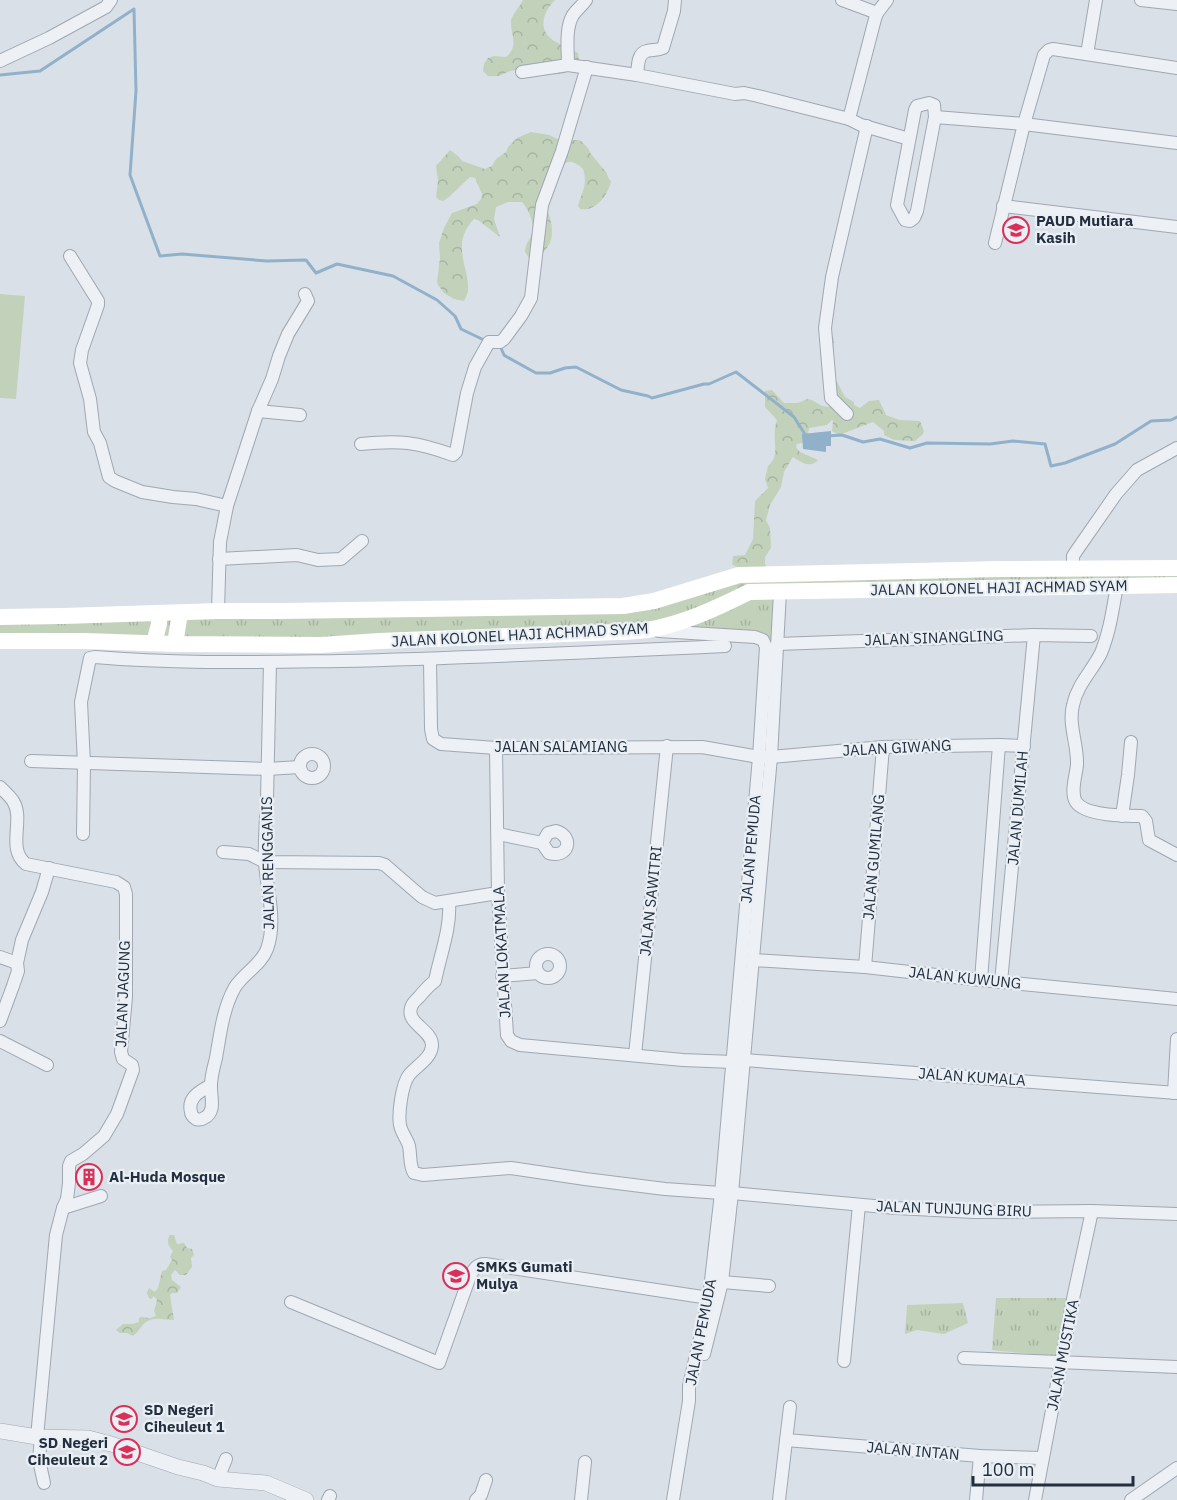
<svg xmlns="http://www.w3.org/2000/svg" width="1177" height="1500" viewBox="0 0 1177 1500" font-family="'IBM Plex Sans',sans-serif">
	<defs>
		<pattern id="grass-tufts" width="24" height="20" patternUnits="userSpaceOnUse" patternTransform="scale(1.5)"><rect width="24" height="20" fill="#c2d1ba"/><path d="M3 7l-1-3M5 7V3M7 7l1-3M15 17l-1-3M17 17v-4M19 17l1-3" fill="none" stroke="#a6b4a1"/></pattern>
		<pattern id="forest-crowns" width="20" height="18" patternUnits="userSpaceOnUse" patternTransform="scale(1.5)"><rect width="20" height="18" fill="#c2d1ba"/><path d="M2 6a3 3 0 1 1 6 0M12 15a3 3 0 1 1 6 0" fill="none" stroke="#a6b4a1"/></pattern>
	</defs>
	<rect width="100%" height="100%" fill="#dae0e7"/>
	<g fill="url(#grass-tufts)">
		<polygon points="1177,567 1177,585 780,592 722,1282 696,1387 689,1401 709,1298 763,640 646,630 371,642 0,641 0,617 621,606 739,575"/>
		<polygon points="996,1298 1072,1298 1061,1357 992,1350"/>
		<polygon points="963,1303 968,1323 944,1334 917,1330 905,1334 907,1305"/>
	</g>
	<g fill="url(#forest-crowns)">
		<path d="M523,0H555C542,13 537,31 556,42C563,46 571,49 578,53L579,60C564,86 538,68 516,70C504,71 503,78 488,76L483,71L484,64L488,58L494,56L506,57C520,46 510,34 511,21C512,15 520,6 523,0Z"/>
		<path d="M531,132L549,135L562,141L577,140L581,141L588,148L591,154L606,172L609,179L611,181C608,195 596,212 580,209L578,206C582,191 588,185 583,169C563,151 560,171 555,186C553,193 549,199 546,205C551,221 557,237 545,250C540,256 537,259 529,258L525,252C525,244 529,241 532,234C535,224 529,210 522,202H508L496,207L494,219L500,237L478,220L474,219C445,249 479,277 464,301L454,299L444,293L438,285L437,282L440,258L439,243L444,228L452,213L477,204L481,199L482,194L475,178L470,177L449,197L443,201L439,200L436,197L438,180L436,166L450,150L458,156L462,161L485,169L492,166L496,159L506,152L508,147L517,138Z"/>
		<path d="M830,332L834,340L832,366L835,378L845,397L854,402V405L860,408L869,401L879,400L886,415L899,420L920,421L924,431L923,434L915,441L894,440L884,435V431L873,422L839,435L832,431L833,421L832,420L827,425L809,428L808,435L805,442L797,444L796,447L800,452L818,460C810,469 801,462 793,457L784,472L781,487L770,505L766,520L770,528L771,548L765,557V564L780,592L727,603L714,583L738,568L732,564L733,556L745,555L753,539L755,501L768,488L765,479L768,466C780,456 773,443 775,429C775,426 776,423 777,420L765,407V391L772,390L784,403H798L807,399L812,400L822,406L829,407C829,388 819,369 821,349C822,344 827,337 830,332Z"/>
		<path d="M170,1235H174L177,1244L184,1243L187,1248L192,1249L194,1255L191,1258L192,1267L186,1275H180L175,1270L171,1275L172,1280L181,1287L177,1293H172L170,1295L174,1320C164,1320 154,1316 146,1322C141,1325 139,1332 133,1336L127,1333H120L116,1330L123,1324H132L139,1322V1318L141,1317L150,1318L156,1316L154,1311L157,1300L154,1296L151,1299L149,1298L147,1293L149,1288L155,1292L158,1288L162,1271L166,1270L172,1260L170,1257L173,1251C168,1246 166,1241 170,1235Z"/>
	</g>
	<polygon fill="#c2d1ba" points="0,294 25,296 16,399 0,398"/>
	<polygon fill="#91b1cb" points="831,431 831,446 826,446 826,452 803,449 802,434"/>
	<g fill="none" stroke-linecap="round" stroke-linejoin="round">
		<g stroke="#91b1cb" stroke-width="3">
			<polyline points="0,75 40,71 134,9 136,91 130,175 160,256 182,254 267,261 306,260 316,273 337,264 393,276 437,300 455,316 461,329 486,341"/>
			<polyline points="498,346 501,348 504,355 507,357 536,373 550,373 565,368 576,367 621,390 648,396 652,398 704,384 709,384 736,372 794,417 806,436"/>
			<polyline points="827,436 842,435 863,442 880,439 910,448 927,443 990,444 1013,441 1045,444 1051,466 1065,463 1115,444 1151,421 1171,420 1177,417"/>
		</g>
		<defs>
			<g id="minor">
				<polyline points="842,0 877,13"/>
				<polyline points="1141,0 1177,4"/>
				<polyline points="1087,54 1096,0"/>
				<polyline points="0,61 49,38 106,7 111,0"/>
				<path d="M568,65C568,50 565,28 573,15C577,9 582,6 586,0"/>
				<polyline points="522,72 568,65 637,75 735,94 744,93 758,96 849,119 861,125 909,139"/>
				<path d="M637,75C638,67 637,53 647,51C652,49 657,51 663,48L674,11L675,0"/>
				<polygon points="929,103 934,105 935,117 917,211 914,218 910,221 905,220 897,205 915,110 917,106"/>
				<polyline points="935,117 1024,124 1177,143"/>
				<polyline points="849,119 875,19 877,13 887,0"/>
				<polyline points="1003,206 1177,227"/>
				<polyline points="995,243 1024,124 1044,55 1049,50 1053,49 1177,68"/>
				<polyline points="70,256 98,301 98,305 82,350 80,363 90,399 94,432 100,443 109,477 115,481 142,492 173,497 196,499 227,506"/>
				<polyline points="258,411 300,415"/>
				<polyline points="847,414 831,398 825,328 832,277 867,126"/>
				<path d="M361,444C400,440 417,442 453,455L456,452L467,393L475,367L489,342H500L504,339L521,316L531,298L542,205L562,151L587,67"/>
				<polyline points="219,559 297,555 318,560 341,559 362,541"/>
				<polyline points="1073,568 1073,556 1077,550 1116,494 1137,470 1177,448"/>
				<path d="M1117,585C1113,608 1110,631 1101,653C1092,671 1077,685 1073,705C1068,725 1078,745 1077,765C1076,776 1070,792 1076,802C1085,816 1127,816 1142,816L1146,821L1149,840L1177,855"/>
				<polyline points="218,611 220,542 227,506 258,411 272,379 279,356 288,334 308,301 305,294"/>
				<polyline points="659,631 755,637 763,640 766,647 759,757 721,1193 709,1298 689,1386 689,1401 673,1500"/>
				<polyline points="777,644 1034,635 1091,636"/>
				<polyline points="430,659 431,729 433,739 441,744 496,748 702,747 759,757 771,757 883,747 999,745 1024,746"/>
				<polyline points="496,748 498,893 507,1035 511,1041 520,1045 683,1060 733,1062 744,1060 1177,1093"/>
				<circle cx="312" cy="766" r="12"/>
				<polyline points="31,761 267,769 300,767"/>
				<path d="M0,787C4,791 10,796 13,801C25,819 6,849 26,864L116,882L124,887L126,894V997L121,1052L123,1059L132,1065L133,1070L117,1114L104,1136L83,1154L71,1161L69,1166V1183L67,1199L63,1208L56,1235L37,1437"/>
				<polyline points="1122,816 1128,775 1131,742"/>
				<path d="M556,831C575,837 568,859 549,853L542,843L548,833Z"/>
				<path d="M83,834L84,764L81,702L90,658L95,657C176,664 258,662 340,661C468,658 597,652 725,646"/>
				<polyline points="498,834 542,843"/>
				<polyline points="223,852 249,854 265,862 379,863 385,865 422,897 435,903 498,893"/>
				<path d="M449,902C451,929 440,955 435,981C428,986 425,990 419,997C416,1000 412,1003 411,1008C406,1024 433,1030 432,1046C431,1059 416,1066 409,1075C402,1084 398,1113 400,1125C401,1132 407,1139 409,1146C411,1155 409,1165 414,1173L423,1175L511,1168L585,1179L665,1189L721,1193"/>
				<circle cx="548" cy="966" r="12"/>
				<polyline points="0,957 17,963"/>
				<polyline points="753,960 865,967 981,980 1177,999"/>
				<polyline points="865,967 883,747"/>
				<polyline points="502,976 538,973"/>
				<polyline points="981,980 999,745"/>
				<polyline points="1001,982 1034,635"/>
				<polyline points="0,1021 13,986 18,971 17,963 22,940 42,892 49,868"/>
				<polyline points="0,1041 47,1065"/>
				<polyline points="635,1055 667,746"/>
				<path d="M211,1085C201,1091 187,1097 191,1112C191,1115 193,1117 196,1119C199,1120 201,1120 204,1118C217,1112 210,1095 211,1085C211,1076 214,1066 216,1058C220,1035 223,1008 235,987C244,973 261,965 267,949C277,921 267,891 265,863C264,842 266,820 267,799C268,753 269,708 270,662"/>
				<polyline points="1174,1093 1177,1039"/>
				<polyline points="732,1193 896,1208 974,1212 1092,1211 1177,1214"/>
				<polyline points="63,1208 101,1196"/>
				<polyline points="722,1282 769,1286"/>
				<path d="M291,1302L439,1363L470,1276C474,1269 477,1264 485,1264L709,1298"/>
				<polyline points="704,1354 722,1282 732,1193 771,757 780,592"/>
				<polyline points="964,1358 1177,1367"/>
				<polyline points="844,1361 859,1205"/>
				<polyline points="41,1437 39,1460 44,1483"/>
				<polyline points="786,1440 980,1456 1041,1458"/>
				<polyline points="218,1479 226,1459"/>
				<polyline points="328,1500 330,1496"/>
				<polyline points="476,1500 481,1495 486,1480"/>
				<polyline points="581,1500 585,1462"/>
				<polyline points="779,1500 790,1407"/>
				<polyline points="976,1500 980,1456"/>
				<polyline points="1035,1500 1074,1294 1092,1211"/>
				<polyline points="1131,1500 1177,1468"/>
			</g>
			<g id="tertiary">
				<polyline points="721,1193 732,1193"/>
				<polyline points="0,1431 37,1437 88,1438 111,1444 178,1467 203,1473 218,1479 266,1483 306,1500"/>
			</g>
		</defs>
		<use href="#minor" stroke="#9fa7b1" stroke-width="14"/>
		<use href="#tertiary" stroke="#9fa7b1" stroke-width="16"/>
		<use href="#minor" stroke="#edf0f5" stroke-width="12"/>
		<use href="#tertiary" stroke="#edf0f5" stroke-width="15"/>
		<g stroke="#fff" stroke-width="16">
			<polyline points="0,617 63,616 218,611 280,611 623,606 654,601 739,575 1001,569 1177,568"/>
			<path d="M0,641H84L175,644L321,645L379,641L618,632C628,632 638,631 647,630C683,624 717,608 749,592L1177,585"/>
			<polyline points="154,643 159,624 159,614"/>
			<polyline points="175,644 180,613"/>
		</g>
	</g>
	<defs>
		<symbol id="school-ring" viewBox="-11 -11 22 22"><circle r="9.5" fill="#e9eff4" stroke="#da3057" stroke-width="1.5"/><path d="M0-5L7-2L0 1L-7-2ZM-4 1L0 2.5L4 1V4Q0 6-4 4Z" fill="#da3057"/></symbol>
		<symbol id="building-ring" viewBox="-11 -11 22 22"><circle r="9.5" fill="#e9eff4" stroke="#da3057" stroke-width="1.5"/><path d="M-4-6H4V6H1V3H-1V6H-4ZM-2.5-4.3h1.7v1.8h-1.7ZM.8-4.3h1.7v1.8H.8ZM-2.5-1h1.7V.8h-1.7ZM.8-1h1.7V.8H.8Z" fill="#da3057"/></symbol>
	</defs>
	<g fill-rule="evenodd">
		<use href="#school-ring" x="1001" y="215" width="30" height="30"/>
		<use href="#building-ring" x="74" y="1162" width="30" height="30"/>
		<use href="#school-ring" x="441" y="1261" width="30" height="30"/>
		<use href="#school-ring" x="109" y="1404" width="30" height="30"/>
		<use href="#school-ring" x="112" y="1437" width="30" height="30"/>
	</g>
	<g text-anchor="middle" stroke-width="4.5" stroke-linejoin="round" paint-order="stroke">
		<g font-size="15" font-weight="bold" fill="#232f3e" stroke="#e9eff4" text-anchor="start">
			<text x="1036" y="226">PAUD Mutiara<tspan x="1036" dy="17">Kasih</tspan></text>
			<text x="109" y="1182">Al-Huda Mosque</text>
			<text x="476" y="1272">SMKS Gumati<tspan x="476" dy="17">Mulya</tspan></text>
			<text x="144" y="1415">SD Negeri<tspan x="144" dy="17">Ciheuleut 1</tspan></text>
			<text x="108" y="1448" text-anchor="end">SD Negeri<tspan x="108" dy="17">Ciheuleut 2</tspan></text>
		</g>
		<g font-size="15" fill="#232f3e" stroke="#e9eff4">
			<text transform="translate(999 588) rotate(-1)" y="5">JALAN KOLONEL HAJI ACHMAD SYAM</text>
			<text transform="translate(520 635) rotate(-3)" y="5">JALAN KOLONEL HAJI ACHMAD SYAM</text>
			<text transform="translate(934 638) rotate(-2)" y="5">JALAN SINANGLING</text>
			<text x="561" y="752">JALAN SALAMIANG</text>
			<text transform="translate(897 748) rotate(-3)" y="5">JALAN GIWANG</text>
			<text transform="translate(1018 808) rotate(-85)" y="5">JALAN DUMILAH</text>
			<text transform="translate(751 849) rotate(-85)" y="5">JALAN PEMUDA</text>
			<text transform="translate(874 857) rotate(-85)" y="5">JALAN GUMILANG</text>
			<text transform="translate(268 863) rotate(-91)" y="5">JALAN RENGGANIS</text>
			<text transform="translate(651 901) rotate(-84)" y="5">JALAN SAWITRI</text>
			<text transform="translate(502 952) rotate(-93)" y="5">JALAN LOKATMALA</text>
			<text transform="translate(965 978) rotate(6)" y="5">JALAN KUWUNG</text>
			<text transform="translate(123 994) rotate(-88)" y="5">JALAN JAGUNG</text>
			<text transform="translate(972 1077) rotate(4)" y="5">JALAN KUMALA</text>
			<text transform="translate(954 1209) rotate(2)" y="5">JALAN TUNJUNG BIRU</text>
			<text transform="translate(701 1332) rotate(-79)" y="5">JALAN PEMUDA</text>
			<text transform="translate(1063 1355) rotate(-79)" y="5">JALAN MUSTIKA</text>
			<text transform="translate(913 1451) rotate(5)" y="5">JALAN INTAN</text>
		</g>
	</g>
	<path d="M973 1476v9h160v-9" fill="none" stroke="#232f3e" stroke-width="3"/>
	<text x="982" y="1476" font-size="18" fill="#232f3e" stroke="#e9eff4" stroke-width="4.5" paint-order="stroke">100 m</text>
</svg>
